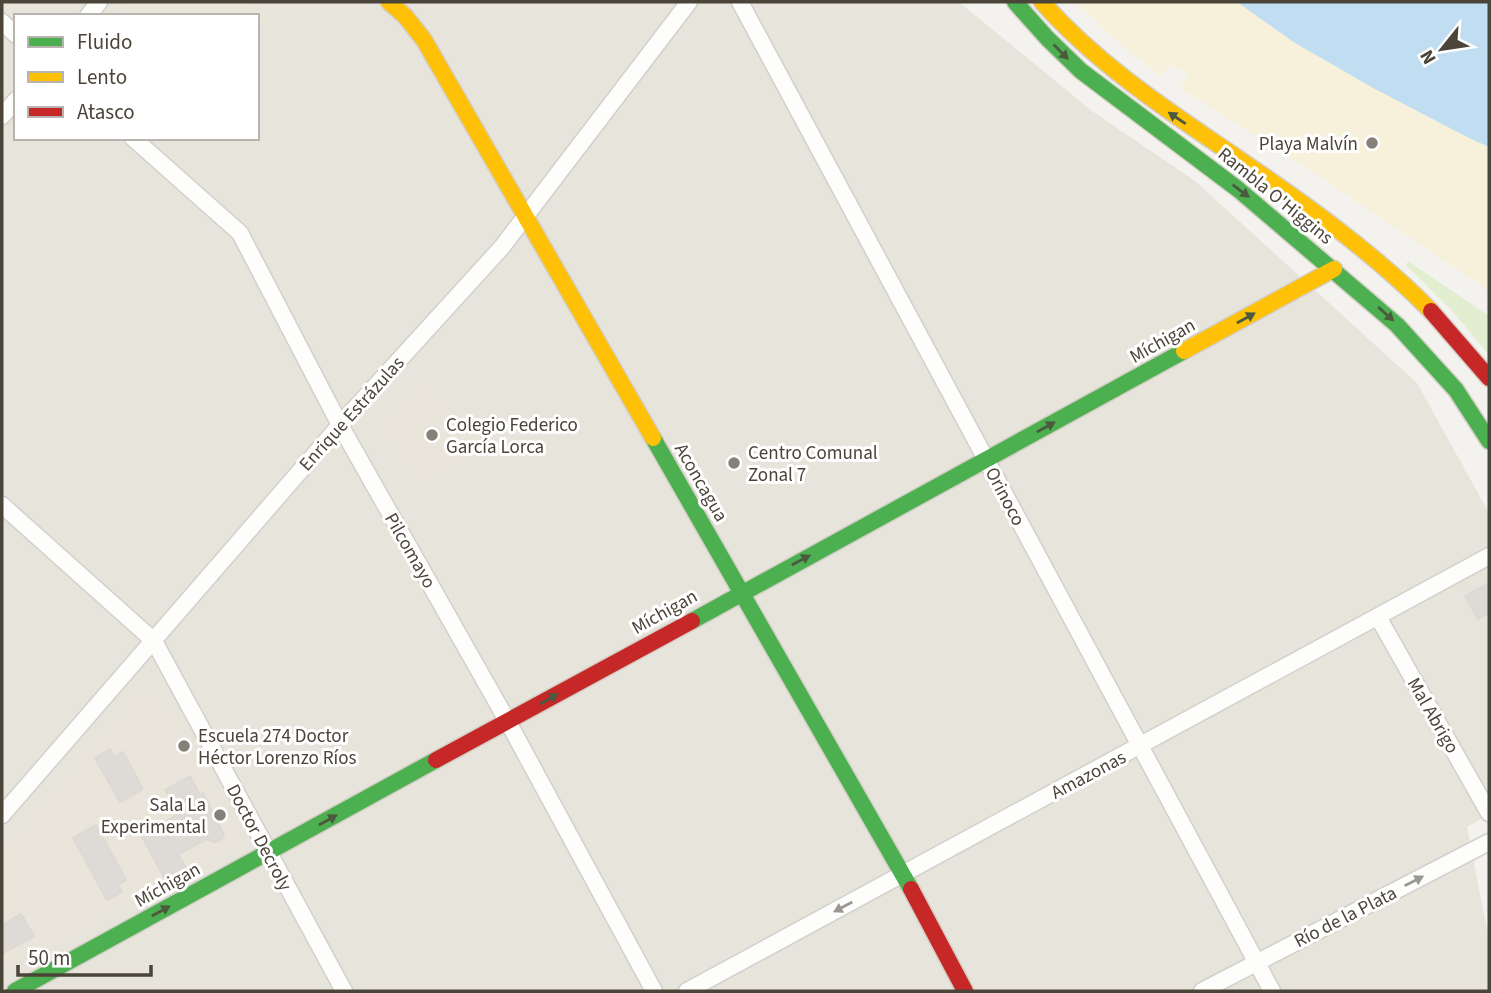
<svg xmlns="http://www.w3.org/2000/svg" width="1491" height="993" viewBox="0 0 1491 993" font-family="'Source Sans 3',sans-serif">
	<rect width="100%" height="100%" fill="#f4f2ee"/>
	<path fill="#e7e4dc" fill-rule="evenodd" d="M2,2H959L1092,111L1195,181L1417,383L1489,513V814L1467,827L1489,940V991H2ZM16,16H257V138H16Z"/>
	<g fill="#eae5da">
		<polygon points="122,2 248,2 267,19 257,29 257,16 110,16"/>
		<polygon points="419,382 488,443 415,483 381,426"/>
		<polygon points="160,692 243,843 2,970 2,853 138,694"/>
	</g>
	<polygon fill="#e1eecf" points="1408,261 1489,316 1489,355 1454,313 1406,265"/>
	<polygon fill="#f7f0da" points="1075,2 1237,2 1295,43 1375,89 1469,138 1489,147 1489,291 1314,173 1180,88 1189,74 1171,64 1162,77 1122,46"/>
	<polygon fill="#c0ddf1" points="1237,2 1489,2 1489,147 1469,138 1375,89 1295,43"/>
	<g fill="#dedbd6" stroke="#dcd9d4" stroke-width="2">
		<polygon points="1489,583 1489,613 1478,619 1465,596"/>
		<polygon points="110,749 115,757 123,752 143,789 120,802 95,758"/>
		<polygon points="190,776 200,795 203,793 224,835 220,841 213,842 207,839 178,854 188,872 167,883 141,835 179,814 165,790"/>
		<polygon points="96,825 126,880 118,885 122,892 107,900 73,838"/>
		<polygon points="21,914 34,936 2,954 2,925"/>
	</g>
	<g fill="none" stroke-linecap="round" stroke-linejoin="round">
		<defs>
			<g id="street">
				<polyline points="740,2 1272,991"/>
				<polyline points="88,16 99,2"/>
				<polyline points="2,22 16,35"/>
				<polyline points="2,116 16,100"/>
				<polyline points="133,138 240,233 340,425 508,722 654,991"/>
				<polyline points="2,505 154,641 344,991"/>
				<polyline points="1378,617 1489,813"/>
				<polyline points="2,815 340,425 502,247 689,2"/>
				<polyline points="687,991 1489,556"/>
				<polyline points="1202,991 1489,842"/>
			</g>
			<g id="fast">
				<polyline points="1015,2 1047,38 1081,71 1239,190 1397,325 1456,390 1489,441"/>
				<polyline points="653,438 911,889"/>
				<polyline points="692,621 1184,351"/>
				<polyline points="15,991 436,760"/>
			</g>
			<g id="slow">
				<polyline points="389,2 405,16 424,40 653,438"/>
				<path d="M1042,2C1098,65 1167,110 1236,157C1305,204 1373,252 1431,311"/>
				<polyline points="1184,351 1334,269"/>
			</g>
			<g id="jam">
				<polyline points="1431,311 1489,378"/>
				<polyline points="436,760 692,621"/>
				<polyline points="911,889 965,991"/>
			</g>
		</defs>
		<use href="#street" stroke="#d2d0cb" stroke-width="19"/>
		<use href="#fast" stroke="#d3cfc5" stroke-width="19"/>
		<use href="#slow" stroke="#d3cfc5" stroke-width="19"/>
		<use href="#jam" stroke="#d3cfc5" stroke-width="19"/>
		<use href="#street" stroke="#fdfdfc" stroke-width="16"/>
		<use href="#fast" stroke="#4caf50" stroke-width="16"/>
		<use href="#slow" stroke="#ffc107" stroke-width="16"/>
		<use href="#jam" stroke="#c62828" stroke-width="16"/>
	</g>
	<defs><path id="oneway-solid" d="M-6-.8H1V-3.2L6.5 0L1 3.2V.8H-6Z" transform="scale(1.75)"/></defs>
	<g fill="#4b593e">
		<use href="#oneway-solid" transform="translate(1061 52) rotate(45)"/>
		<use href="#oneway-solid" transform="translate(1177 118) rotate(-146)"/>
		<use href="#oneway-solid" transform="translate(1241 191) rotate(37)"/>
		<use href="#oneway-solid" transform="translate(1386 314) rotate(42)"/>
		<use href="#oneway-solid" transform="translate(1246 318) rotate(-29)"/>
		<use href="#oneway-solid" transform="translate(1046 427) rotate(-29)"/>
		<use href="#oneway-solid" transform="translate(801 560) rotate(-28)"/>
		<use href="#oneway-solid" transform="translate(549 699) rotate(-29)"/>
		<use href="#oneway-solid" transform="translate(328 820) rotate(-29)"/>
		<use href="#oneway-solid" transform="translate(161 911) rotate(-29)"/>
	</g>
	<g fill="#9b9791">
		<use href="#oneway-solid" transform="translate(1414 881) rotate(-27)"/>
		<use href="#oneway-solid" transform="translate(843 907) rotate(152)"/>
	</g>
	<g fill="#868178" stroke="#fff" stroke-width="2.5">
		<circle cx="1372" cy="143" r="7"/>
		<circle cx="432" cy="435" r="7"/>
		<circle cx="734" cy="463" r="7"/>
		<circle cx="184" cy="746" r="7"/>
		<circle cx="220" cy="815" r="7"/>
	</g>
	<g text-anchor="middle" stroke-width="6" stroke-linejoin="round" paint-order="stroke">
		<g font-size="19" fill="#4b4439" stroke="#fff" text-anchor="start">
			<text x="1358" y="150" text-anchor="end">Playa Malvín</text>
			<text x="446" y="431">Colegio Federico<tspan x="446" dy="22">García Lorca</tspan></text>
			<text x="748" y="459">Centro Comunal<tspan x="748" dy="22">Zonal 7</tspan></text>
			<text x="198" y="742">Escuela 274 Doctor<tspan x="198" dy="22">Héctor Lorenzo Ríos</tspan></text>
			<text x="206" y="811" text-anchor="end">Sala La<tspan x="206" dy="22">Experimental</tspan></text>
		</g>
		<g font-size="19" fill="#4b4439" stroke="#fff">
			<text transform="translate(1276 195) rotate(39)" y="7">Rambla O'Higgins</text>
			<text transform="translate(1162 340) rotate(-29)" y="7">Míchigan</text>
			<text transform="translate(351 413) rotate(-48)" y="7">Enrique Estrázulas</text>
			<text transform="translate(702 482) rotate(60)" y="7">Aconcagua</text>
			<text transform="translate(1006 496) rotate(62)" y="7">Orinoco</text>
			<text transform="translate(411 550) rotate(60)" y="7">Pilcomayo</text>
			<text transform="translate(664 611) rotate(-29)" y="7">Míchigan</text>
			<text transform="translate(1434 715) rotate(60)" y="7">Mal Abrigo</text>
			<text transform="translate(1088 774) rotate(-28)" y="7">Amazonas</text>
			<text transform="translate(260 837) rotate(62)" y="7">Doctor Decroly</text>
			<text transform="translate(167 884) rotate(-29)" y="7">Míchigan</text>
			<text transform="translate(1345 916) rotate(-27)" y="7">Río de la Plata</text>
		</g>
	</g>
	<rect width="1491" height="993" fill="none" stroke="#4b4439" stroke-width="7"/>
	<rect x="14" y="14" width="245" height="126" fill="#ffffff" stroke="#b7b4b0" stroke-width="2"/>
	<rect x="28" y="37" width="35" height="10" fill="#4caf50" stroke="#b7b4b0" stroke-width="2"/>
	<text x="77" y="49" font-size="21" fill="#4b4439">Fluido</text>
	<rect x="28" y="72" width="35" height="10" fill="#ffc107" stroke="#b7b4b0" stroke-width="2"/>
	<text x="77" y="84" font-size="21" fill="#4b4439">Lento</text>
	<rect x="28" y="107" width="35" height="10" fill="#c62828" stroke="#b7b4b0" stroke-width="2"/>
	<text x="77" y="119" font-size="21" fill="#4b4439">Atasco</text>
	<g transform="translate(1442 49) rotate(240)" stroke="#ffffff" stroke-width="5" paint-order="stroke">
	<path d="M0-5L12 26L0 18L-12 26Z" fill="#4b4439"/>
	<text y="-10" font-size="19" font-weight="bold" text-anchor="middle" fill="#4b4439">N</text>
	</g>
	<path d="M18 965v10h133v-10" fill="none" stroke="#4b4439" stroke-width="3.5"/>
	<text x="28" y="965" font-size="21" fill="#4b4439" stroke="#ffffff" stroke-width="5" paint-order="stroke">50 m</text>
</svg>
